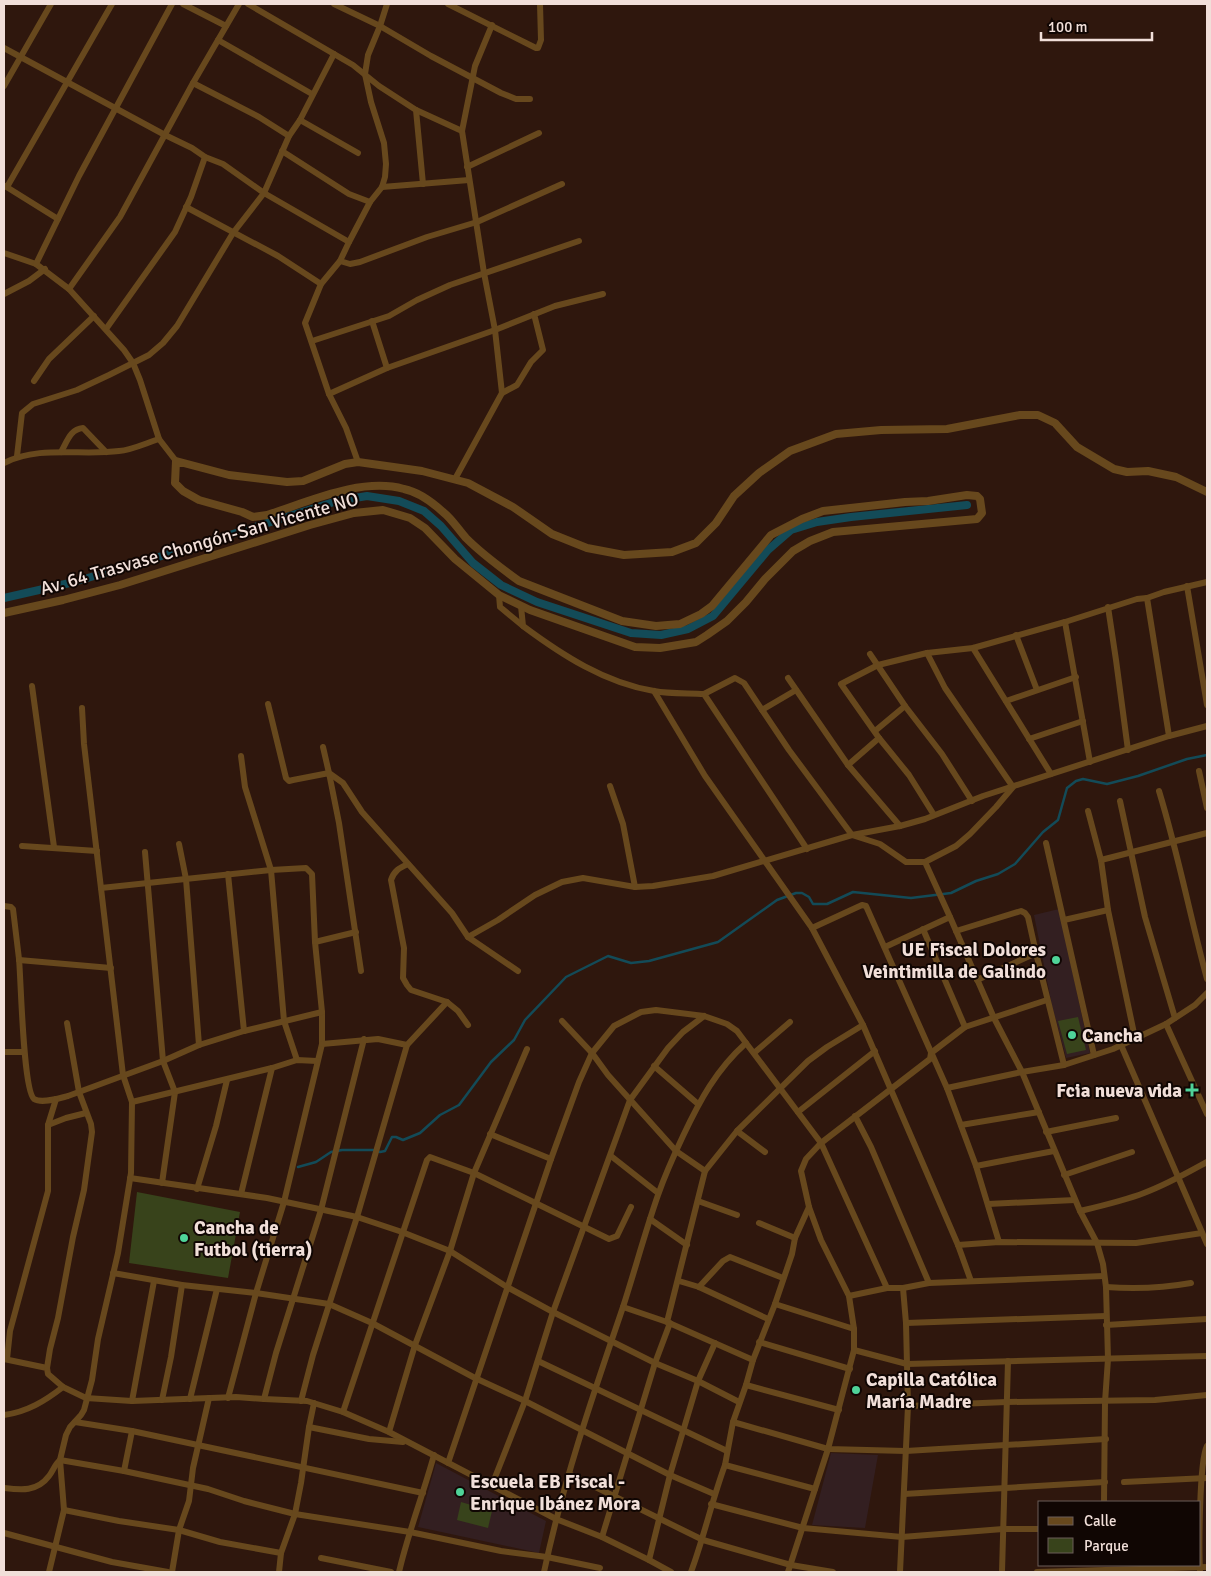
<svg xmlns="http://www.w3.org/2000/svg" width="1211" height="1576" viewBox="0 0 1211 1576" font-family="Signika,sans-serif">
	<rect width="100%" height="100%" fill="#2f170d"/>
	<g fill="#331f21">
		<polygon points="1059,909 1090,1053 1066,1058 1052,1006 1034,915"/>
		<polygon points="831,1453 878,1455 865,1528 812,1525"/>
		<polygon points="436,1463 546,1521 539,1553 418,1527"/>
	</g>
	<g fill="#38431b">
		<polygon points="1078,1017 1086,1050 1067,1054 1058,1021"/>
		<polygon points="137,1192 240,1212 228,1278 129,1263"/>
		<polygon points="461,1502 492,1511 488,1528 457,1520"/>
	</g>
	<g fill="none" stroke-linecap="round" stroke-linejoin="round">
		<polyline stroke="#134b58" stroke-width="2.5" points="298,1167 316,1162 331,1152 342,1150 373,1150 380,1152 385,1151 392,1137 396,1137 403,1140 420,1133 440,1115 459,1105 491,1062 514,1040 525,1020 566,977 608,956 631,963 649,961 718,942 777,900 796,893 802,893 809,897 813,904 827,904 853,892 911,898 951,893 976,881 998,874 1015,864 1043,832 1058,820 1067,788 1076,781 1083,779 1107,784 1138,776 1187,759 1207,755"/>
		<polyline stroke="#134b58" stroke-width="8" points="4,598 74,582 182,550 337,501 367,496 399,501 424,511 441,526 473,563 501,585 537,602 631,633 661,635 688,629 713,616 768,550 791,530 817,522 851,517 967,505"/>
		<g stroke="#67481d" stroke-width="6">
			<polyline points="183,4 226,26"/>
			<polyline points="248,4 353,65 379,86 416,110 462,131"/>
			<polyline points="334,4 380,26 431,56 501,93 516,99 530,99"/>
			<polyline points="448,4 536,48 538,48 541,40 540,4"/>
			<polyline points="218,40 312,94"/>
			<polyline points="4,48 165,135 192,148 205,157 223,164 264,193 349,242"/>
			<polyline points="193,83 259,117 289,136"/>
			<polyline points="4,86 51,4"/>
			<polyline points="416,110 423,184"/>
			<polyline points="300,120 358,153"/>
			<polyline points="282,151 349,194 370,202"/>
			<polyline points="467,167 539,133"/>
			<polyline points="5,186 58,219"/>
			<polyline points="7,187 112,4"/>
			<polyline points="382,187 469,180"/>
			<polyline points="186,207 278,256 321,284"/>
			<polyline points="4,253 36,264 69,289 124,350 133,363 140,380 159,439 176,461"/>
			<polyline points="340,261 350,264 360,262 427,237 477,222 562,184"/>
			<polyline points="36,264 79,176 172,4"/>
			<polyline points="69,289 120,217 193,83 239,4"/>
			<polyline points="4,294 29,281 45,269"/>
			<polyline points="372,321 387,368"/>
			<polyline points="106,329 175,232 191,197 205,157"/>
			<polyline points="312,341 389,316 417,300 450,285 579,241"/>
			<polyline points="34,381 49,359 94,316"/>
			<polyline points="502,393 517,385 531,362 543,350 534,314"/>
			<polyline points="329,394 387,368 495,330 555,306 603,294"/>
			<path d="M61,452C67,442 70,429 83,428L106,452"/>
			<polyline points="17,456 22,413 33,404 77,390 109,375 149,355 163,343 177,326 233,233 264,193 289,136 300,120 334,54"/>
			<polyline points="358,462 346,428 329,394 305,323 321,284 340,261 349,242 370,202 382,187 385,177 386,164 384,143 371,102 365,74 368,55 380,26 387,4"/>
			<path d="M4,463C39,445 81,456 119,451C132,450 146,443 159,439"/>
			<polyline points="455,479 502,393 495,330 484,273 462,131 475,66 492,25"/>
			<polyline points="1187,586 1207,705"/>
			<polyline points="499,595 500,607 523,626"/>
			<polyline points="1147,598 1169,736"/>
			<path d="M521,606L523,626C562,655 605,683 654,691C670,694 688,693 704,694L807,849"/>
			<polyline points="1108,607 1116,660 1128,750"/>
			<polyline points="1065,622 1090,762"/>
			<polyline points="1016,635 1037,690"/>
			<polyline points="973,648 1051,774"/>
			<polyline points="870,654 905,706 942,754 972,801"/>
			<polyline points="788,678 848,765 900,826"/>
			<polyline points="32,686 54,847"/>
			<polyline points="654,691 705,776 812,928 863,1025 958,1245 971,1281"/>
			<polyline points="704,694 735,678 744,683 789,750 852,835 880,844 906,862 925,862 956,846 970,834 996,807 1013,787 945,688 927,653"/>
			<polyline points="1006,701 1076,677"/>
			<polyline points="268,704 286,778 289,781 293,780 329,773 339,823 361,971"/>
			<polyline points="762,710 796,690"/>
			<polyline points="875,731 905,706"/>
			<polyline points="1029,739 1083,721"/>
			<polyline points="323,747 329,773 343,783 362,812 452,913 468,937 518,971"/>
			<polyline points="241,756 245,787 271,870 284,1021 297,1060"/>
			<polyline points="848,765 879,738"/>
			<polyline points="1199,771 1207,808"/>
			<polyline points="610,786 623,824 635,887"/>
			<path d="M1159,791C1178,853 1190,916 1207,979"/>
			<polyline points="1120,801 1145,917 1175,1018"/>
			<polyline points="1088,811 1101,860 1108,910 1135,1038"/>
			<polyline points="934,815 909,775 879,738 841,684 878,665 927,653 973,648 1065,622 1137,599 1147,598 1164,592 1207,582"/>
			<polyline points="1046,843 1094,1055"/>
			<polyline points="179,844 186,879 199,1045"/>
			<polyline points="22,846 97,851"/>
			<polyline points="145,852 163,1061 175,1092 162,1183"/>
			<polyline points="1101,860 1207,833"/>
			<polyline points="925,862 950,917"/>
			<path d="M408,864C399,868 394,871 391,880L404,948L403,978L407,985L411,990L447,1002L458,1011L468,1025"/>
			<polyline points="228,874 244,1031"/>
			<polyline points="101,888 271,870 306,868 312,874 315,942 322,1012 322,1044 284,1202 256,1293 228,1398"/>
			<path d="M4,906L11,907L13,909C15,926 17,942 19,959C21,979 23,1090 34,1099C42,1104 60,1098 68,1096L163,1061L199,1045L244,1031L322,1012"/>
			<polyline points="1064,920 1108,910"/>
			<polyline points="812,928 862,905 866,906 947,1088 976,1166 999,1242"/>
			<polyline points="923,929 965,1027"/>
			<polyline points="956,931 1021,911 1025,913 1028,917 1036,953 1064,1065"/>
			<polyline points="468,937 498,920 535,895 562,882 583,878 635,887 653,886 713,876 852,835 900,826 925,819 983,796 1169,736 1207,726"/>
			<polyline points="315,942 356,932"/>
			<polyline points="885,947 950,917 994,1018 1022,1072 1080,1211 1097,1243 1103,1264 1106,1287 1108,1359 1105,1402 1104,1502"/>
			<polyline points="19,960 111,968"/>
			<polyline points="977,980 1036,953"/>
			<polyline points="562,1021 592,1053 608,1075 676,1151 705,1171"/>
			<polyline points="1166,1024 1207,1114"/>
			<polyline points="746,1043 821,1143 887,1288"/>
			<polyline points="322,1044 378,1039 407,1045 447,1002"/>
			<polyline points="1121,1045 1207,1244"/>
			<polyline points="4,1052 24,1052"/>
			<polyline points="754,1053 790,1022"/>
			<polyline points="654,1066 698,1104"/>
			<polyline points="947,1088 1022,1072 1064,1065 1113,1049 1166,1024 1195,1005 1207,993"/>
			<polyline points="132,1102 272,1068 297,1060 317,1061"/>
			<polyline points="798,1112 875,1051"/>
			<polyline points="855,1116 871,1147 929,1283"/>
			<polyline points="48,1125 66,1118 86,1113"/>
			<polyline points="961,1125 1039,1112"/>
			<polyline points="737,1131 765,1152"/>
			<polyline points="1046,1132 1116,1118"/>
			<polyline points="490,1134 551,1159"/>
			<polyline points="611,1156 658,1193"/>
			<polyline points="976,1166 1054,1151"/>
			<polyline points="1064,1175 1132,1152"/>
			<polyline points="130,1178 267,1198 357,1217 402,1232 450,1251 507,1287 553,1312 655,1363 698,1381 739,1402"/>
			<polyline points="197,1189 216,1126 227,1080"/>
			<polyline points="241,1194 272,1068"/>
			<polyline points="698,1201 737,1215"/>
			<polyline points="988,1204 1075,1200"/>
			<polyline points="809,1207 795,1238 792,1254 775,1304 753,1360 746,1385 733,1422 828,1449 906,1451 1106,1439"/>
			<path d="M1080,1211C1101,1206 1123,1201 1144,1193C1166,1185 1187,1173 1207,1162"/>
			<polyline points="650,1219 687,1245"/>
			<polyline points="759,1223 795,1238"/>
			<polyline points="958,1245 999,1242 1136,1243 1202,1233"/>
			<polyline points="113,1273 182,1285 256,1293 329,1304 372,1323 475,1378 525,1401 670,1475 714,1494"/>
			<polyline points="679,1281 699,1287 768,1319"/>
			<polyline points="699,1287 723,1261 730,1257 783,1278"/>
			<path d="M1106,1287C1134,1289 1163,1288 1191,1283"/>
			<polyline points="849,1296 887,1288 903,1288 929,1283 1104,1276"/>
			<polyline points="775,1304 854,1329"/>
			<polyline points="623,1307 667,1322 753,1360"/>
			<polyline points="667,1322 705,1171 737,1131 808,1061 827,1047 863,1025"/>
			<polyline points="906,1323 1106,1316"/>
			<polyline points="1106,1325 1207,1319"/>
			<polyline points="759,1342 850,1369"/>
			<polyline points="854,1350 907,1364 1207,1356"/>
			<polyline points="4,1359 47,1368 48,1374 63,1387 86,1398 132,1401 236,1397 264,1399 307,1401 343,1412 389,1432 556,1519 602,1537 649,1560 671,1572"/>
			<polyline points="7,1359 10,1331 48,1191 48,1125 56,1099"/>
			<polyline points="538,1361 727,1451"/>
			<polyline points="47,1368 50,1349 58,1318 73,1237 84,1190 92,1132 91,1124 79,1092 67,1023"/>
			<polyline points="746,1385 839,1410"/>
			<polyline points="190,1399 217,1289"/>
			<polyline points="264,1399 276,1353 321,1210 364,1039"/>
			<polyline points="162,1400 171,1357 182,1285"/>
			<polyline points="132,1401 154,1281"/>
			<polyline points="301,1401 313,1355 357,1217 407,1045"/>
			<polyline points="908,1406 1007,1402 1155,1400 1207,1395"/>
			<polyline points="343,1412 427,1160 430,1157 474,1173 609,1239 617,1236 631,1207"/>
			<path d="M4,1415C27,1412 45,1401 63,1387"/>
			<polyline points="75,1422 132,1431 423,1493"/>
			<polyline points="733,1422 725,1465 815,1489"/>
			<polyline points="309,1427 369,1439 403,1442"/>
			<polyline points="389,1432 415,1345 450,1251 474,1173 527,1049"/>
			<path d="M448,1463L551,1159L579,1082L592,1053L614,1026L641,1012L656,1010L704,1016L727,1024L737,1031L746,1043C716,1070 700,1100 683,1136C674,1155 665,1175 658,1195C645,1232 635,1270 623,1307C593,1395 563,1482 544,1572"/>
			<polyline points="124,1471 132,1431"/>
			<polyline points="569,1474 703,1540 791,1565 833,1572"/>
			<polyline points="1124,1482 1207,1478"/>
			<polyline points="492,1485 525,1401 553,1312 630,1100 668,1048 683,1032 704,1016"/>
			<path d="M4,1488C21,1490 37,1492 49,1476C53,1471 55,1464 60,1460L124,1471L208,1489L244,1501L295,1514L410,1532L501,1551L547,1557L600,1568"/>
			<polyline points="904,1494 1105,1482"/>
			<polyline points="711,1504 803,1528 902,1537 1003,1529 1040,1529"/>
			<polyline points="64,1510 119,1521 179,1530 220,1542 281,1553"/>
			<polyline points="4,1533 112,1562 168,1572"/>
			<polyline points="602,1537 655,1363 670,1323"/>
			<polyline points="321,1558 391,1572"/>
			<polyline points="649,1560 670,1475 698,1381 715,1343"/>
			<polyline points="49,1572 64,1510 60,1460 66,1435 70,1427 81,1415 84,1410 92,1380 98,1339 118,1253 131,1173 132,1102 123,1075 84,744 82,708"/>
			<polyline points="172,1572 179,1530 189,1501 193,1468 209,1398"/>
			<polyline points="279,1572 281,1553 295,1514 301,1483 309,1427 314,1403"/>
			<path d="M399,1572C408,1533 423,1495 434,1455"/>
			<path d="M691,1572C704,1537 712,1500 725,1465"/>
			<polyline points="788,1572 828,1449 854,1350 854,1329 849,1296 821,1240 809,1207 801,1171 806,1159 821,1143 930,1059 931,1053 965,1027 1047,1000"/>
			<polyline points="900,1572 908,1406 906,1323 903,1288"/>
			<polyline points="1002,1572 1008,1361"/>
			<polyline points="1037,1572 1207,1567"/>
			<path d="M1200,1572C1199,1551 1199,1461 1207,1446"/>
		</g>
		<path stroke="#67481d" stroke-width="8" d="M4,613L63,600L120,585L310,525L354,513L383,510L410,518L425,528L455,559L499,595L530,610L635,647L660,648L696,642L707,635L727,621L746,602L765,579L793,551L810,541L833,532L977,519L982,513L980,499L977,496L967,495L928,501L905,502L823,511L802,519L771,535L712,606L701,614L680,624L656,626L622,621L519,581C501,568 482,554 466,538C458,529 452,519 443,512C432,502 419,492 404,489C361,477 308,502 267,515L253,517L242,512L199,500L183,491L175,483L176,461L229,475L287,482L303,481L345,464L358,462L422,471L468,483L513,507L552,534L587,548L624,555L672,552L696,543L716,523L734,496L759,473L790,451L836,434L881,430L947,429L1020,415H1038L1055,423L1077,447L1114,469L1127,472L1148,471L1176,477L1207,492"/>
	</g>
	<g fill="#4fd399" stroke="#100603" stroke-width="2">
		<circle cx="1056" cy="960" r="5"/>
		<circle cx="1072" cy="1035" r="5"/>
		<path d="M1189.5 1082.5h5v5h5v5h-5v5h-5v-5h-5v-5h5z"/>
		<circle cx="184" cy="1238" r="5"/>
		<circle cx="856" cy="1390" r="5"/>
		<circle cx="460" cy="1492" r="5"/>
	</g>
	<g text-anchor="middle" stroke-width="4" stroke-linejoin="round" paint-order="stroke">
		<g font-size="19" fill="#f1dfd9" stroke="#100603">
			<text transform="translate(199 543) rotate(-16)" y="7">Av. 64 Trasvase Chongón-San Vicente NO</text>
		</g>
		<g font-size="19" font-weight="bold" fill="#f1dfd9" stroke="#100603" text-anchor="start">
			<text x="1046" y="956" text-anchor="end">UE Fiscal Dolores<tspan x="1046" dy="22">Veintimilla de Galindo</tspan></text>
			<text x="1082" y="1042">Cancha</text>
			<text x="1182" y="1097" text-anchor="end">Fcia nueva vida</text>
			<text x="194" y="1234">Cancha de<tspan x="194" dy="22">Futbol (tierra)</tspan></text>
			<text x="866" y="1386">Capilla Católica<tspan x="866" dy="22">María Madre</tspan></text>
			<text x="470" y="1488">Escuela EB Fiscal -<tspan x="470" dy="22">Enrique Ibánez Mora</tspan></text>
		</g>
	</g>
	<rect width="1211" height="1576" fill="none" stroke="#f1dfd9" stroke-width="10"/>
	<rect x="1038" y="1501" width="162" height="65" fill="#100603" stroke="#6a5d59"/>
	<rect x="1048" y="1517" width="25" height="8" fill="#67481d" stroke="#6a5d59"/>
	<text x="1084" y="1526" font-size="15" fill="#f1dfd9">Calle</text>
	<rect x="1048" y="1538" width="25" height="15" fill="#38431b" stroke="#6a5d59"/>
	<text x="1084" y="1551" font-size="15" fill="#f1dfd9">Parque</text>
	<path d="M1041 32v8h111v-8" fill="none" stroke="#f1dfd9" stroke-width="2.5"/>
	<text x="1048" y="32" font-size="15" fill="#f1dfd9" stroke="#100603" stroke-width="4" paint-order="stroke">100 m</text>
</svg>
